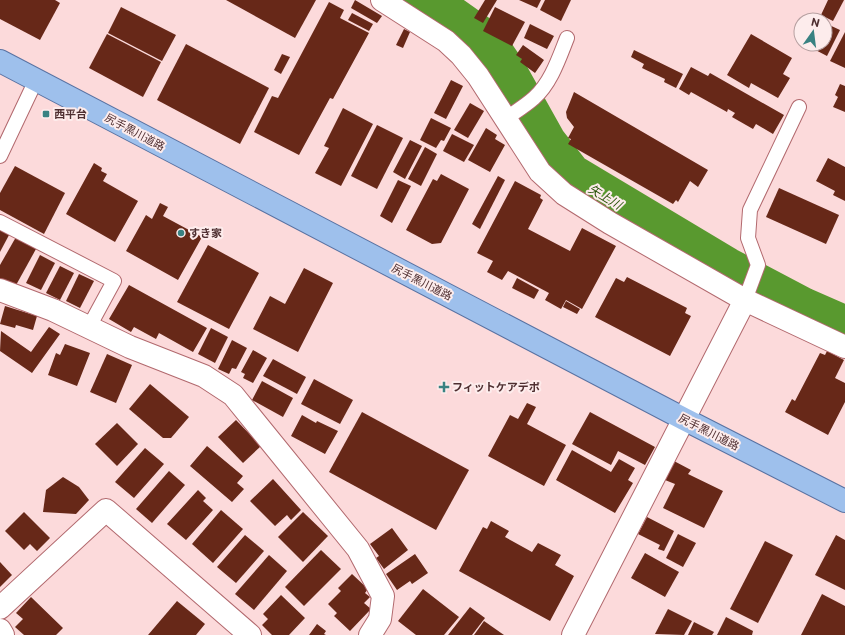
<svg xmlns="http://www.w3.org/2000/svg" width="845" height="635" viewBox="0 0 845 635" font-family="Commissioner,'Noto Sans JP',sans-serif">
	<rect width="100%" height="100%" fill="#fcdadb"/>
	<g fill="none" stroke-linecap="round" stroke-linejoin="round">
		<polyline stroke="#59992f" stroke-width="46" points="424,0 482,41 506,76 544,144 569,176 726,270 802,310 845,329"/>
	</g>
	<g fill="#672818">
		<polygon points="0,0 55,0 60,3 40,40 0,19"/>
		<polygon points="226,0 316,0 295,38"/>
		<polygon points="355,0 382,16 377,23 351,8"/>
		<polygon points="485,0 497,0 483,23 474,18"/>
		<polygon points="519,0 541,0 537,8"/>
		<polygon points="545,0 571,0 561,21 540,10"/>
		<polygon points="828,0 844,0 833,21 821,15"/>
		<polygon points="329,2 344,10 340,18 369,33 333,99 330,98 299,155 254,132 272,96 278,98"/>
		<polygon points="121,7 176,35 162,61 108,33"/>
		<polygon points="495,7 525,22 512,46 483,31"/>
		<polygon points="352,13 373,24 369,31 348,20"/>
		<polygon points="825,23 840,30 827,56 804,44 825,44"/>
		<polygon points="530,24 554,36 547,49 524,38"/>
		<polygon points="404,29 410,32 403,48 396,45"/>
		<polygon points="845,32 845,68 830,61"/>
		<polygon points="107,34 161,62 143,97 89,68"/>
		<polygon points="751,34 792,58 783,74 790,78 778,98 751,83 749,88 727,75"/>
		<polygon points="186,44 269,88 240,144 157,100"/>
		<polygon points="523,45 544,60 535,73 520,62 522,59 516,55"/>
		<polygon points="634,50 683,74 676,88 664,82 665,79 642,68 644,64 631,57"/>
		<polygon points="282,54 290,57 281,74 274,70"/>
		<polygon points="691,67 708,76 710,73 784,115 773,134 756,124 753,129 732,117 735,113 728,109 727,112 691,92 689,95 679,89"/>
		<polygon points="451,80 463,86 446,119 434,113"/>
		<polygon points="840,84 845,86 845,112 833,107 838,97 835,95"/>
		<polygon points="574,92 708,170 698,187 690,181 678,202 676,200 673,204 568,144 571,139 568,138 574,127 567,118 566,112"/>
		<polygon points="470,103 484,111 468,138 454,130"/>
		<polygon points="343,108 373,124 341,186 315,173 329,148 324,146"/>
		<polygon points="431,118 451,128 444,141 441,140 436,148 420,140"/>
		<polygon points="377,125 403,138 377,189 351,176"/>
		<polygon points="486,128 497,135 495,139 505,145 490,172 468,160"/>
		<polygon points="452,134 474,145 464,162 443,151"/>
		<polygon points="410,140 422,146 405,179 393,172"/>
		<polygon points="425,147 437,154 421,186 408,179"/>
		<polygon points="828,158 845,167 845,201 833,195 835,191 816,181"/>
		<polygon points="94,163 102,168 101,171 107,174 103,181 138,201 115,242 66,214"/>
		<polygon points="15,166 65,193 44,234 0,210 0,193"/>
		<polygon points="441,174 469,189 441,243 432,244 406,230 433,179 437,181"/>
		<polygon points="498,176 505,180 480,229 472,224"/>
		<polygon points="398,180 411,186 392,223 380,216"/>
		<polygon points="515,181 541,195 540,198 543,200 528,229 570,251 582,228 616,246 582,309 566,300 561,309 545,300 549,293 508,271 502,280 487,272 493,261 477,253"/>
		<polygon points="779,188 839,215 826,244 766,217"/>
		<polygon points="160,203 168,207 163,216 202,237 178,280 126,251 146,215 152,219"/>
		<polygon points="0,230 9,235 0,252"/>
		<polygon points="16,237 36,249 15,287 0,279 0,265"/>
		<polygon points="208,245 259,273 229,329 177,302"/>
		<polygon points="40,255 55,263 41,290 26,283"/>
		<polygon points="60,266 74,273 60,300 46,293"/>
		<polygon points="304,268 333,283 298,352 253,329 270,296 285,304"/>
		<polygon points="79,274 94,281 80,308 66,301"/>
		<polygon points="627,277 687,308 685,313 691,316 670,356 595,317 616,278 624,282"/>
		<polygon points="517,278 539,290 534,299 512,288"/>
		<polygon points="129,285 207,328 193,352 159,333 156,339 134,327 131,332 109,319"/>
		<polygon points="566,301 580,309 577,314 563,307"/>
		<polygon points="5,306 37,316 33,330 16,325 15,328 0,324"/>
		<polygon points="49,327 60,334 32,373 0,351 1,331 31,352"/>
		<polygon points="211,328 228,337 215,363 198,354"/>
		<polygon points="232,340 247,348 236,369 232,368 229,374 218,369"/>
		<polygon points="65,344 90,353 77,386 48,375 56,353 60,355"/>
		<polygon points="253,350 267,358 253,383 243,378 245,374 241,372"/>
		<polygon points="827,351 844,360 835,378 845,383 845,402 828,435 785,412 792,399 795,401 820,353 825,355"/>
		<polygon points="107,354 132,365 116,403 90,392"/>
		<polygon points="273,359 306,377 297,394 263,376"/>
		<polygon points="314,379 353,400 340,424 301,404"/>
		<polygon points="262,381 293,398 283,417 252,400"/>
		<polygon points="150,384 189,417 171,438 163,438 129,409"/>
		<polygon points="527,403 536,407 527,424 566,445 544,486 488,456 510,415 518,419"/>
		<polygon points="362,412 469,470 436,530 329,472"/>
		<polygon points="590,412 655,447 645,465 618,451 611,465 572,444"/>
		<polygon points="302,415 316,423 317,421 338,431 325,454 291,436"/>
		<polygon points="236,420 261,446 243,463 218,437"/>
		<polygon points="117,423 138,444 117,466 95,444"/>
		<polygon points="207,446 243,476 237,483 244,489 232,502 190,466"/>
		<polygon points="145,448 164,464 134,498 115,482"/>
		<polygon points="572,450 611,472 619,459 635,468 628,480 633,483 615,513 556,480"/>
		<polygon points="674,461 691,470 688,474 723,491 704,528 663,508 675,484 665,480"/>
		<polygon points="169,471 185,485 152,523 136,509"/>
		<polygon points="63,477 79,487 89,500 76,514 43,512 46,490"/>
		<polygon points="273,479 301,510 291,520 287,515 275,526 250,501"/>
		<polygon points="198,490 206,498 203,501 213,510 186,540 167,524"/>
		<polygon points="221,510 243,529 213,563 192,544"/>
		<polygon points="24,512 50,538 37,551 30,544 24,550 5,531"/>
		<polygon points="303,512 328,536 303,562 278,537"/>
		<polygon points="647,517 674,531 664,551 658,549 660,545 638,534"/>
		<polygon points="491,521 509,531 505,537 532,552 538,543 561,555 555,565 574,576 550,621 459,571 483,527 487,529"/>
		<polygon points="392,528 408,550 384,569 376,558 379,556 370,544"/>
		<polygon points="678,534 696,543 683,567 666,558"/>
		<polygon points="245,535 264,551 236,583 217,567"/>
		<polygon points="836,535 845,540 845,590 815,575"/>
		<polygon points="765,541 793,555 758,623 730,609"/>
		<polygon points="321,550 341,569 304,606 285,587"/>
		<polygon points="645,553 679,572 665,597 631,578"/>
		<polygon points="415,554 428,573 412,584 410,581 397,590 386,574"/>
		<polygon points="269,555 287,571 254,610 235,594"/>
		<polygon points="0,562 12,575 0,587"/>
		<polygon points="352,574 368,589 365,593 370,597 364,603 371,609 350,631 334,616 337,613 328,604 341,591 338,588"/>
		<polygon points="423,589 459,617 444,635 416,635 398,621"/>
		<polygon points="822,594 845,606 845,635 801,635"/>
		<polygon points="281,595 305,618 289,635 272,635 262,625 268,619 263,614"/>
		<polygon points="31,597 63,628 56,635 24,635 15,627 23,619 16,613"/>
		<polygon points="177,601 205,624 196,635 148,635"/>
		<polygon points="470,607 485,618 472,635 448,635"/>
		<polygon points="668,609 692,621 684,635 655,634"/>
		<polygon points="726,617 753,631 752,635 717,635"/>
		<polygon points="484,621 504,635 474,635"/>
		<polygon points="694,622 714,632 712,635 688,635"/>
		<polygon points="317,624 326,631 324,634 326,635 309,635"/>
	</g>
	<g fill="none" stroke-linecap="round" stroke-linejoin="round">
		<defs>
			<g id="service">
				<path d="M505,119C515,112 525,106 534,98C551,83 559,58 567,38"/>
				<polyline points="0,156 36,80"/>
				<polyline points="0,222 114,281 89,327"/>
				<polyline points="745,300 758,265 748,238 750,210 799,107"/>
			</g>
			<g id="minor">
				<polyline points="382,0 446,41 461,55 478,76 540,172 564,194 610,223 745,300 845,347"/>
				<polyline points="0,290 53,310 130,347 204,376 233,395 358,549 383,596 380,619 370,635"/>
				<polyline points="0,608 106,510 250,635"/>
				<polyline points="0,630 3,635"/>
				<polyline points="573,635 745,300"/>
			</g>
			<polyline id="primary" points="0,61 684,419 845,501"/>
		</defs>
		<use href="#service" stroke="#b2696e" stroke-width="16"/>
		<use href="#minor" stroke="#b2696e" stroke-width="24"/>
		<use href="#primary" stroke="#5972a2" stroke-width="24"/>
		<use href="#service" stroke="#fff" stroke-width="14"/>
		<use href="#minor" stroke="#fff" stroke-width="22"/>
		<use href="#primary" stroke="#9ec0ec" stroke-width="22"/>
	</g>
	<g fill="#398282" stroke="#fdecec" stroke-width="1.5">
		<rect x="42" y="110" width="8" height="8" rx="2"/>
		<circle cx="181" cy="233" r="4"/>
		<path d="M442 381h4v4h4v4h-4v4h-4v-4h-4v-4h4z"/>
	</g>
	<g text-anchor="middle" stroke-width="4" stroke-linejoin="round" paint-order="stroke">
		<g font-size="11" font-weight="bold" fill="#4f2f31" stroke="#fdecec" text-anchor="start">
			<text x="54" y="118">西平台</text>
			<text x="189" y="237">すき家</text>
			<text x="452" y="391">フィットケアデポ</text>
		</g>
		<g font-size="11" fill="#4f2f31" stroke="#fdecec">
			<text transform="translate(135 132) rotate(28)" y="4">尻手黒川道路</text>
			<text transform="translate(422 282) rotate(27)" y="4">尻手黒川道路</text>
			<text transform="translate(709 432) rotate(27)" y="4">尻手黒川道路</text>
		</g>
		<g font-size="12" font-style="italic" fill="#285208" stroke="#fdecec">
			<text transform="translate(605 197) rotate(31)" y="4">矢上川</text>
		</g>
	</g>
	<g transform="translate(813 32) rotate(14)"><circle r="19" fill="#fdecec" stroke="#b7a0a1"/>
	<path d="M0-3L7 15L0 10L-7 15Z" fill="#398282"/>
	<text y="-6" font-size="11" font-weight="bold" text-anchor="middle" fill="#4f2f31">N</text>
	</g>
</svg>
